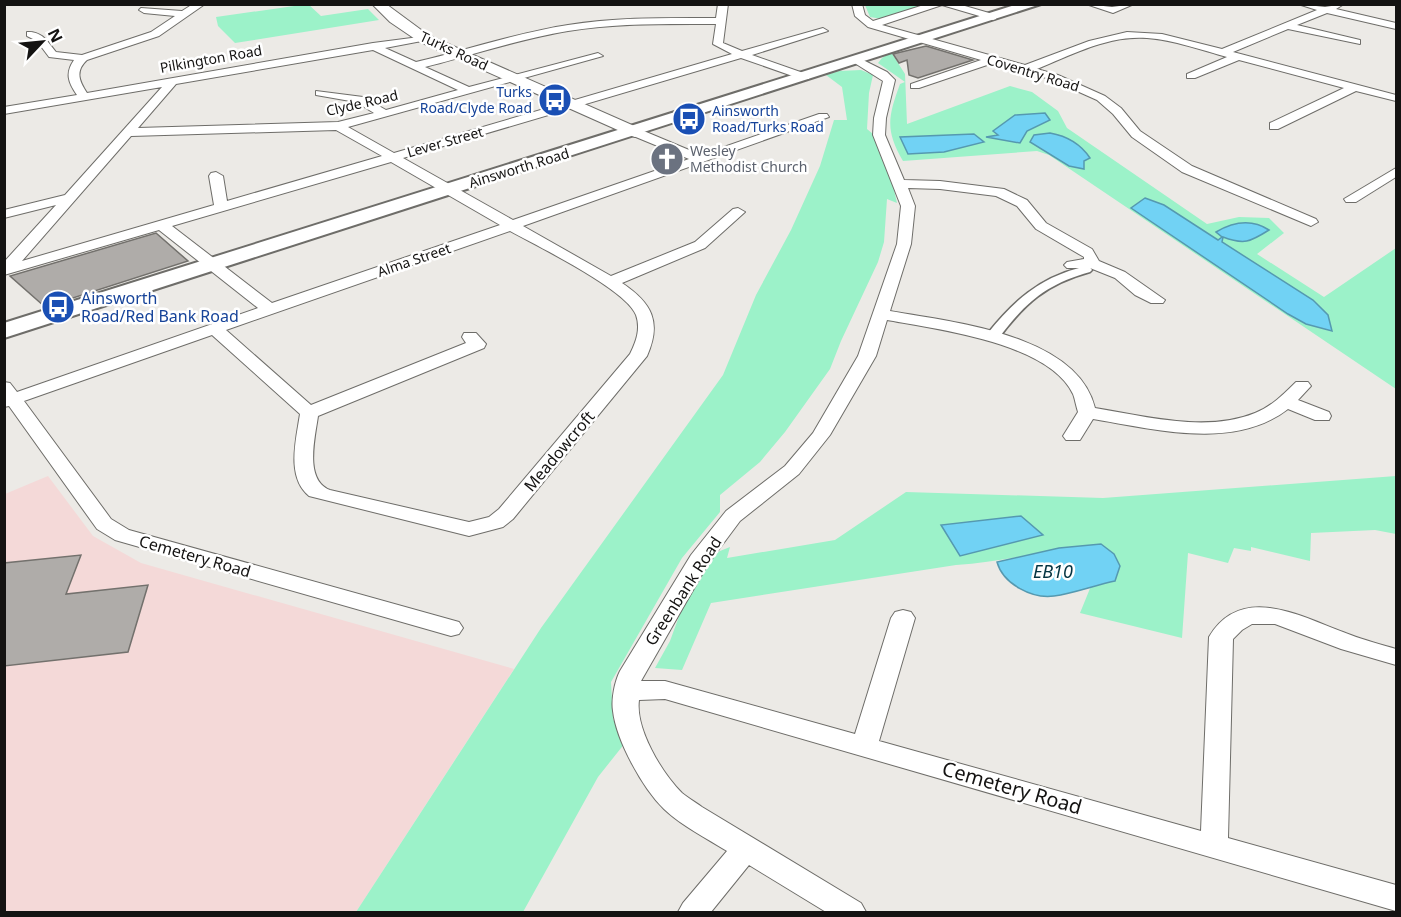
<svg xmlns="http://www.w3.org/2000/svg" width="1401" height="917" viewBox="0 0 1401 917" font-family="'Noto Sans',sans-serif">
	<rect width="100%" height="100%" fill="#eceae6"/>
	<polygon fill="#f4d9d8" points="48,476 93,536 141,563 514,669 356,912 5,912 5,494"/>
	<g fill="#9cf2c9">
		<polygon points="308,4 321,16 368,9 379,20 235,43 218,26 216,17"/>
		<polygon points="865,5 930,5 882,19 870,17"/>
		<path d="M891,52L905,74L907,124L1010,86L1032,92L1058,111L1067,128L1207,224L1239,217L1269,218L1284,233L1257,254L1324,297L1396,248V389L1049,155L1037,151L903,161C885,130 888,117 900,84L905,82L878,63L882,58Z"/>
		<polygon points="861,70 873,75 869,93 867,129 873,134 892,181 897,203 887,199 884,242 878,262 841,341 830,369 785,432 760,462 720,495 720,512 682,558 611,682 613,719 625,743 598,777 523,912 356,912 541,628 723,375 756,295 791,230 820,166 834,120 847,120 842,87 826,75 839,71"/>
		<path d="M1396,476V534L1375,530L1311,533L1310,561L1251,547V551L1234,548L1228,563L1188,553L1182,638L1080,613L1091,586L1115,581L1120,566L1114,554L1100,544C1052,549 1005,562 956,565L711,603L682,670L655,668L670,641L689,589L710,555L730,547L727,558L835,540L906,492L1103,498Z"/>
	</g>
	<g fill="#71d2f4" stroke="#5599b0" stroke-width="1.5">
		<polygon points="1045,113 1050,120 1027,131 1020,143 986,137 998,135 993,131 1015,115"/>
		<path d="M1050,133C1067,136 1080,143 1090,158L1084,161V169L1069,166L1030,142L1034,135Z"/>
		<polygon points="974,134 984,142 944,152 908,154 900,137"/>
		<path d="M1145,198L1164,205L1218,240L1222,237L1216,232C1233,222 1252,219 1269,230C1250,242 1244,245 1223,237L1222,242L1313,300L1328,315L1332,331L1306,324L1288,314L1131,208Z"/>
		<polygon points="1021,516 1043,535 960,556 941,525"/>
		<path d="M1101,544L1114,554L1120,566L1115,581C1095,585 1075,593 1054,596C1032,599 1003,584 997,562L1059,548Z"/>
	</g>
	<g fill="#afaca9" stroke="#73716d" stroke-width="1.5">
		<polygon points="926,46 973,60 918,78 909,75 907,60 899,63 893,54"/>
		<polygon points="156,233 188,261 45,307 10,276"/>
		<polygon points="81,555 66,594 148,585 128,652 4,666 4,563"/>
	</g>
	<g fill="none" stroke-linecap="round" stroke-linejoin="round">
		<defs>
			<path id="pedestrian" d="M1082,260L1086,262L1092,270L1090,272C1046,284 1025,303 998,339H988L987,336L988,333C1014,301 1038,279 1079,268L1076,264Z"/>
			<g id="minor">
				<path d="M193,4H205L159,36L87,60C75,71 79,81 87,93L373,43L427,36V40L385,48L416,62C467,50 516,33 568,25C617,17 667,18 716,18L718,4H728L723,43L742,51L823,28L828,31L752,55L809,75V79H801L741,58L403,158L513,220L689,159L631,135V129H639L701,155L819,114H827L829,117L523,226L611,276L695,242L733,209L738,208L745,212L705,248L622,283C652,303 662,322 647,356L513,519L503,527L469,536L309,496C286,477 296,440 300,414L212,335L24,401L111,519L129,530L459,622L463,628L459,634L451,636L115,540L97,529L9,406L4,407V382L10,383L17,392L258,308L159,230L4,275V262L56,205L4,218V210L65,195L162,87L4,114V107L77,95C68,82 65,73 74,60L49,57L37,41L27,36V32C42,31 48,42 56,52L82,55L151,32L175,16L144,13L139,10L141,8L182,11ZM716,24L713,44L732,54L394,153L348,127L603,56L598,53L469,87L425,67C473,55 519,39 568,31C617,23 666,24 716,24ZM373,50L458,90L386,110L363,97L316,91V95L356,102L374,113L338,122L138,128L176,84ZM336,130L382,156L227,201L223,176L216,172L211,173L209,176L214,205L22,261L131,136ZM391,162L500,225L272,303L172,226ZM510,231C537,246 626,289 636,315C641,329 636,342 630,354L499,509L489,517L469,522L330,490C304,480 315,438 318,416L484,348L486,344L476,333H464L462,337L466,343L311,405L226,330Z"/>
				<path d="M852,4H862L865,15L873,21L927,4H958L996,15V19L993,20L942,5L882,25L1025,65L1089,41L1127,32L1162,34L1222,49L1317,10L1298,4L1325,7L1344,4L1336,9L1396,23V29L1327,13L1297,25L1360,40V44L1288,29L1233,52L1396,95V101L1356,91L1278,129H1270V123L1344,88L1239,60L1195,78H1187V74L1227,57C1201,50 1174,40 1147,38C1108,35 1071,55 1037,69L1058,75L1105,96L1121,108L1140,131L1192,166L1316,219L1318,222L1311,226L1182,172L1132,137L1113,114L1097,100L1050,79L993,63L919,88H911V84L981,60L868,27L855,16Z"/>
				<polygon points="1086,4 1112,7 1134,4 1113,13"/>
				<path d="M857,57L887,72L895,80L886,118L885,135L904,180L940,181L1004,189L1027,200L1046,223L1092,249L1099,261L1125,272L1165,300L1163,303H1151L1135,295L1115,278L1090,268H1067L1064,265L1067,262L1084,259V257L1036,229L1017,206L996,196L940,189L908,188L915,206L911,244L890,311C952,322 1077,334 1095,408C1145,416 1206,433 1255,413C1271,407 1284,394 1296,382H1308L1311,386L1298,400L1329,412L1331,416L1329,420H1315L1288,409C1234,451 1154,429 1093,419L1080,440H1066L1063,436L1078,412C1076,406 1075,399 1073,394C1049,343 937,329 887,320L876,356L830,435L799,474L740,521L708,564L641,681H665L855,734L891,618L895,612L903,610L911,612L915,618L879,741L1201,831L1209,637C1241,583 1300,616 1343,632C1360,639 1379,644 1396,649V665L1341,649L1275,624H1252L1242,630L1233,639L1228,838L1396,885V911L665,699L639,700C635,729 662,773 682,793C688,798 695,802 702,807L861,903L866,912H826L749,865L711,912H678L683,903L727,851C706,838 682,826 664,809C643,789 616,740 613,711C611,699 615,681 620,671L691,555L726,511L785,466L813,433L858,356L897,244L901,206L873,135L874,118L883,81L853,62L852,60Z"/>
				<polygon points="1396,168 1396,177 1356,202 1346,202 1344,199"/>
			</g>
			<polygon id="tertiary" points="372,4 386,4 428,35 641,129 643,132 635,137 629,135 418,41 390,22"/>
			<polygon id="secondary" points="1018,4 1041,4 4,338 4,323"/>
		</defs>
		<use href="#pedestrian" stroke="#6e6d69" stroke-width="3"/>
		<use href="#minor" stroke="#6e6d69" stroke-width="2"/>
		<use href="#tertiary" stroke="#6e6d69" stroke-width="2"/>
		<use href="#secondary" stroke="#6e6d69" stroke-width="4"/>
		<use href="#pedestrian" fill="#fff" fill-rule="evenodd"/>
		<use href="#minor" fill="#fff" fill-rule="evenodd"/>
		<use href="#tertiary" fill="#fff" fill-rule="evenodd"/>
		<use href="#secondary" fill="#fff" fill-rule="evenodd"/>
	</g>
	<defs>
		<symbol id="bus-disc" viewBox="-11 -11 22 22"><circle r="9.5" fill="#1a4fb4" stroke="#fff"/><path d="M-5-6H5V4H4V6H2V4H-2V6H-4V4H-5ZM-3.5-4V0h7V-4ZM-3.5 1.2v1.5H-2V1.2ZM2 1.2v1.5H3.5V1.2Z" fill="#fff"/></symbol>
		<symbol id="church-disc" viewBox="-11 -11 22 22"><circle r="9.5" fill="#6b7280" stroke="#fff"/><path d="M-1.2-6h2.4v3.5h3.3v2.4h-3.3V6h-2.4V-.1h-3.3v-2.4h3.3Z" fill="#fff"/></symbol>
	</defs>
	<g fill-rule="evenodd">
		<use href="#bus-disc" x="536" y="81" width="38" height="38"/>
		<use href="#bus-disc" x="670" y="100" width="38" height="38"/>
		<use href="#church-disc" x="648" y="140" width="38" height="38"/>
		<use href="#bus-disc" x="39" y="288" width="38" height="38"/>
	</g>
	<g text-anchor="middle" stroke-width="5" stroke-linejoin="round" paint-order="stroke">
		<g font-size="14" fill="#141312" stroke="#fff">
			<text transform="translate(454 51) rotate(25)" y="5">Turks Road</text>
			<text transform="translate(211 59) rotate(-10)" y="5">Pilkington Road</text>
			<text transform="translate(1033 73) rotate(17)" y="5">Coventry Road</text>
			<text transform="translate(362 103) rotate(-13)" y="5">Clyde Road</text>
			<text transform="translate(445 142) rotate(-16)" y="5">Lever Street</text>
			<text transform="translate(519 168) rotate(-17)" y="5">Ainsworth Road</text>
			<text transform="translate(414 260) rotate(-19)" y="5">Alma Street</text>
		</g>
		<g font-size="14" fill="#164399" stroke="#fff" text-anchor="end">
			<text x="532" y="97">Turks<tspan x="532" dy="16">Road/Clyde Road</tspan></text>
			<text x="712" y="116" text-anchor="start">Ainsworth<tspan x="712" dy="16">Road/Turks Road</tspan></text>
		</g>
		<g font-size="14" fill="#5b616d" stroke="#fff" text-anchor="start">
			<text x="690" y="156">Wesley<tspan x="690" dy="16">Methodist Church</tspan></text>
		</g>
		<g font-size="16" fill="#164399" stroke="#fff" text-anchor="start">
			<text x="81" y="304">Ainsworth<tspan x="81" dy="18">Road/Red Bank Road</tspan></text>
		</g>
		<g font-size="16" fill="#141312" stroke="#fff">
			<text transform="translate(559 451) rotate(-50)" y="6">Meadowcroft</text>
			<text transform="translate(195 556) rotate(16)" y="6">Cemetery Road</text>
			<text transform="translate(683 591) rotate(-57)" y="6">Greenbank Road</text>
		</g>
		<g font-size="18" font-style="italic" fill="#053442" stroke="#fff">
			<text x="1053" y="578">EB10</text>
		</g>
		<g font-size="20" fill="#141312" stroke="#fff">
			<text transform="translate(1012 788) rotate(16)" y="7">Cemetery Road</text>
		</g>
	</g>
	<rect width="1401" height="917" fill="none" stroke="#141312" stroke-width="12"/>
	<g transform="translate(42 42) rotate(64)" stroke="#ffffff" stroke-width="4.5" paint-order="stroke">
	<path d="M0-4.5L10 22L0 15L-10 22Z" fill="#141312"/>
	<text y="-9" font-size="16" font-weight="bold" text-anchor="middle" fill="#141312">N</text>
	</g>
</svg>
